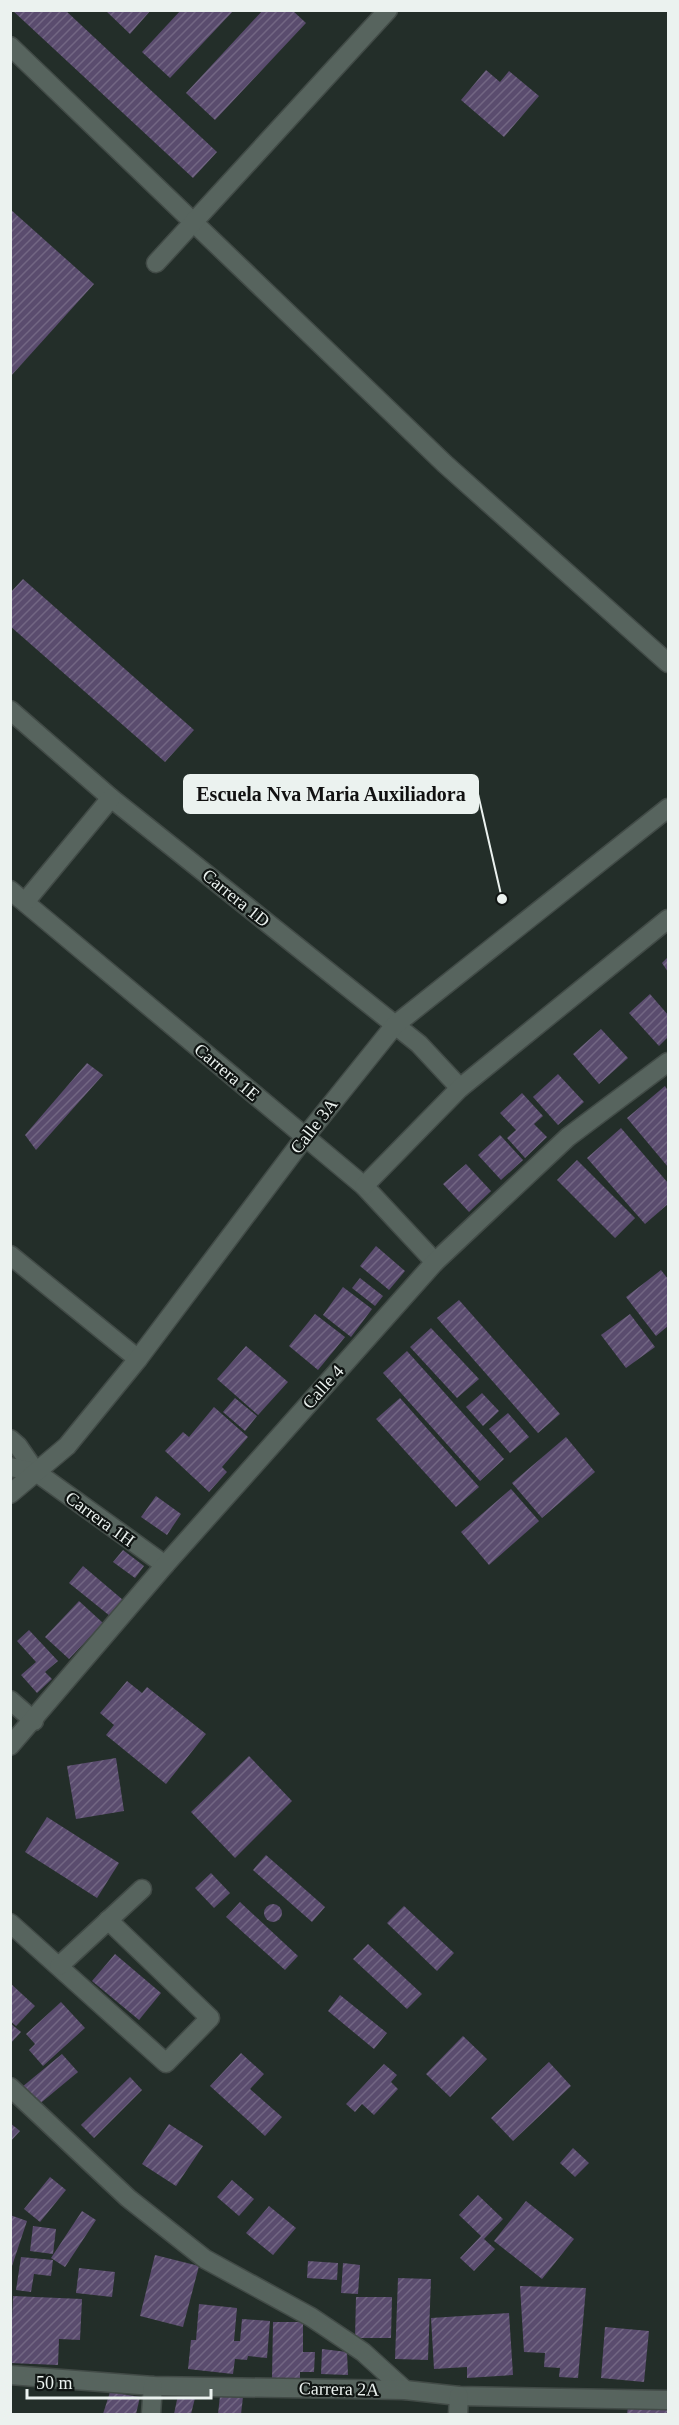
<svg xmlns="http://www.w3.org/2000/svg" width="679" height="2425" viewBox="0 0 679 2425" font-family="Georgia,serif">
	<defs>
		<pattern id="building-hatch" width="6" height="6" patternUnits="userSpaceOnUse" patternTransform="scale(1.5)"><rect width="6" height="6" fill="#5a4c6e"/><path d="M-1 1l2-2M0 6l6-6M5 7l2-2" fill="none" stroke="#726683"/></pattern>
	</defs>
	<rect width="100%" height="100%" fill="#232e29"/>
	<g fill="url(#building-hatch)">
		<polygon points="12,10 65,10 217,152 193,178"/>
		<polygon points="105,10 151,10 130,34"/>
		<polygon points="181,10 234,10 170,78 142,52"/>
		<polygon points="263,10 292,10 306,23 215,120 186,93"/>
		<polygon points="486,70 500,82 509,71 539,96 504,137 461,100"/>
		<polygon points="10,209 94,284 10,377"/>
		<polygon points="23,579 194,730 165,762 10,626 10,593"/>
		<polygon points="668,957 668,972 662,963"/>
		<polygon points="650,994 668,1015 668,1037 659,1046 629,1013"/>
		<polygon points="601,1029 628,1058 599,1084 573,1054"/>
		<polygon points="87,1063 103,1075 36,1150 25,1135"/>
		<polygon points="558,1074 584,1102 558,1125 533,1097"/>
		<polygon points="665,1086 668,1091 668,1167 627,1118"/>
		<polygon points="522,1093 543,1116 534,1124 547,1137 525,1158 507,1138 516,1130 500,1113"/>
		<polygon points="621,1128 668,1183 668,1204 645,1224 587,1158"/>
		<polygon points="500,1135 523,1160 501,1180 478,1155"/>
		<polygon points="577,1160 635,1218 615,1238 557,1180"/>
		<polygon points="466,1164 491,1191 469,1212 443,1184"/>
		<polygon points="376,1246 405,1271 389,1290 360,1266"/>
		<polygon points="661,1270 668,1279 668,1326 656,1336 626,1297"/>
		<polygon points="360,1278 383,1296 375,1306 352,1288"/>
		<polygon points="343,1287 372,1309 351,1337 323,1315"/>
		<polygon points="459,1300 560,1414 538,1433 437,1318"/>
		<polygon points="315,1314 345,1337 318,1370 289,1346"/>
		<polygon points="630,1314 655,1347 626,1368 601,1335"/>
		<polygon points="431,1328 479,1379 457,1398 410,1347"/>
		<polygon points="246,1346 288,1382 258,1415 217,1379"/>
		<polygon points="407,1351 504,1459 480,1481 383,1373"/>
		<polygon points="482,1393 499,1411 483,1426 466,1407"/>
		<polygon points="235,1398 257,1416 245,1431 223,1412"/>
		<polygon points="400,1398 479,1487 456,1507 376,1419"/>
		<polygon points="214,1407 248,1437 222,1467 227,1472 209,1492 165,1451 183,1432 189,1437"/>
		<polygon points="508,1413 529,1437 510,1453 489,1429"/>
		<polygon points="566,1437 595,1472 542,1518 512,1483"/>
		<polygon points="511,1489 539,1521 489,1565 461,1532"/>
		<polygon points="156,1496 181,1514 167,1535 141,1517"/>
		<polygon points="123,1550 144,1566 135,1578 113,1562"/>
		<polygon points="83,1566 123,1600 110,1616 69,1583"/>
		<polygon points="79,1601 103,1623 69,1659 45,1637"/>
		<polygon points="29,1630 58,1661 45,1672 52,1679 37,1693 21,1675 36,1662 17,1641"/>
		<polygon points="127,1681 142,1693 147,1687 206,1734 166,1784 106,1735 114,1725 100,1713"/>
		<polygon points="249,1756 292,1801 235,1858 191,1812"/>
		<polygon points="116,1758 124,1811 76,1819 67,1766"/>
		<polygon points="47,1817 119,1863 97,1898 25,1852"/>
		<polygon points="266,1855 325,1907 312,1922 253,1870"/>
		<polygon points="211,1873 230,1893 214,1908 195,1888"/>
		<polygon points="240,1902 298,1956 285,1970 226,1917"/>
		<circle cx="273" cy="1913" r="9"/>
		<polygon points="404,1906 454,1953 437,1971 387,1923"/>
		<polygon points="368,1944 422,1994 407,2009 353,1959"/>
		<polygon points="115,1954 161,1993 139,2020 92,1981"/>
		<polygon points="10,1983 35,2006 16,2026 10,2021"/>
		<polygon points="340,1995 387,2033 374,2049 328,2011"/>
		<polygon points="61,2002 85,2028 43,2066 29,2050 35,2044 26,2034"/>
		<polygon points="10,2023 21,2032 10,2044"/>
		<polygon points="463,2036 487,2059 450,2097 426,2074"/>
		<polygon points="241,2053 264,2074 250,2089 282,2117 265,2136 210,2086"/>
		<polygon points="62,2054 78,2072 37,2106 22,2087"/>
		<polygon points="549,2062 571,2086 513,2141 491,2118"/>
		<polygon points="384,2064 397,2075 391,2082 398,2089 374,2115 362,2104 355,2112 346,2104"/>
		<polygon points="130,2077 142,2090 94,2138 81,2125"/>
		<polygon points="10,2123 20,2131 10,2142"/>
		<polygon points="169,2124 203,2146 176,2186 142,2164"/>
		<polygon points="573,2148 589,2163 575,2177 560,2163"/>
		<polygon points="50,2177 66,2190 40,2222 24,2209"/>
		<polygon points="232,2180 254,2199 239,2216 217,2197"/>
		<polygon points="478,2195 503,2219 484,2239 495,2249 474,2271 460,2258 481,2236 459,2215"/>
		<polygon points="526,2201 574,2239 542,2279 494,2241"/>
		<polygon points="269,2206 296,2228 273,2255 246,2233"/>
		<polygon points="82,2211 96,2220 65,2267 51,2258"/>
		<polygon points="10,2215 27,2221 11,2269 10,2269"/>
		<polygon points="33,2226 56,2229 53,2254 30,2251"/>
		<polygon points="155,2255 199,2266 183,2327 140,2316"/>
		<polygon points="21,2257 53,2260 51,2276 34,2274 31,2292 16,2290"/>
		<polygon points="308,2261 338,2263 337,2280 307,2278"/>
		<polygon points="343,2263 360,2265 358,2294 341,2293"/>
		<polygon points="79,2268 115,2272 112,2297 76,2293"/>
		<polygon points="398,2278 431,2279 428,2360 395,2359"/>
		<polygon points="520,2286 586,2288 578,2378 559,2377 560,2368 544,2367 545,2353 524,2352"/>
		<polygon points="13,2296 82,2299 80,2340 59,2339 58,2365 10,2363"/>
		<polygon points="356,2297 392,2297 391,2338 355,2338"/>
		<polygon points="199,2304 237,2308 234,2341 240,2341 242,2319 270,2321 267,2358 248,2356 247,2360 235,2359 233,2374 188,2369 191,2340 196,2340"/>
		<polygon points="509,2313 513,2375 467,2378 467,2367 434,2369 431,2318"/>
		<polygon points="273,2322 303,2322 303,2352 315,2352 314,2372 300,2372 300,2379 272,2379"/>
		<polygon points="605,2327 649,2331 644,2382 601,2378"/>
		<polygon points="322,2349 347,2352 348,2375 321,2374"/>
		<polygon points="110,2392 140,2397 136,2414 103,2414"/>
		<polygon points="178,2395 195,2398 191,2414 174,2414"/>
		<polygon points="220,2396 243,2397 241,2414 218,2414"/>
		<polygon points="628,2407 668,2410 668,2414 627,2414"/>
	</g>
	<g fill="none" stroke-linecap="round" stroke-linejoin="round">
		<defs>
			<g id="minor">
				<polyline points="10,46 445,464 668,663"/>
				<polyline points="156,263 388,10"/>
				<polyline points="10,710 111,798 419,1044 460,1088"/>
				<polyline points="10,890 364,1186 435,1262"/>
				<polyline points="25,902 111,798"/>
				<polyline points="364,1186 460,1088 668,919"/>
				<polyline points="10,1255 138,1359"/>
				<polyline points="10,1439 18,1446 36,1472 165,1565"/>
				<polyline points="10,1467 36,1472"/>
				<polyline points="10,1494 67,1446 138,1359 305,1137 395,1025 668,808"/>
				<polyline points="10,1700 34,1721"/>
				<polyline points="10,1746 165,1565 435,1262 568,1137 668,1062"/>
				<polyline points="10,1923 166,2063 210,2018 108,1920"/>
				<polyline points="59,1966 142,1889"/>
				<polyline points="10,2087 128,2198 205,2259 311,2317 363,2352 405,2390"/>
				<polyline points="10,2375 153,2386 405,2390 459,2396 668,2400"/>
				<polyline points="151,2414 153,2386"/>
				<polyline points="458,2414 459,2396"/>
			</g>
		</defs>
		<use href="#minor" stroke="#424b47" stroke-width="21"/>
		<use href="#minor" stroke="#57645e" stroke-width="18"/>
	</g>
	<g text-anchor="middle" stroke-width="4.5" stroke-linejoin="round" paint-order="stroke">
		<g font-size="18" fill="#ebf2ef" stroke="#101513">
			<text transform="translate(236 898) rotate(39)" y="6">Carrera 1D</text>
			<text transform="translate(227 1072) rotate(40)" y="6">Carrera 1E</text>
			<text transform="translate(314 1126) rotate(-52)" y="6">Calle 3A</text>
			<text transform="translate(323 1387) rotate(-48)" y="6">Calle 4</text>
			<text transform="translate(100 1519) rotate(36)" y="6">Carrera 1H</text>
			<text transform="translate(339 2389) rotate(1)" y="6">Carrera 2A</text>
		</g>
	</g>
	<path fill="none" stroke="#ebf2ef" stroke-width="2" d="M502 899L478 794"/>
	<circle fill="#ebf2ef" stroke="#101513" stroke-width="2" cx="502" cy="899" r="6"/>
	<rect fill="#ebf2ef" stroke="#ebf2ef" stroke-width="2" x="184" y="775" width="294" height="38" rx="6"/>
	<g font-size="20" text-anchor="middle" font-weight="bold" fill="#111">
		<text x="331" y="801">Escuela Nva Maria Auxiliadora</text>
	</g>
	<rect width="679" height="2425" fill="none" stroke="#ebf2ef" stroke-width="24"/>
	<path d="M27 2389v9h184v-9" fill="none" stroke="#ebf2ef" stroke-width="3"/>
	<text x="36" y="2389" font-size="18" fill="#ebf2ef" stroke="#101513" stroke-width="4.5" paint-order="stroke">50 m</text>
</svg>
